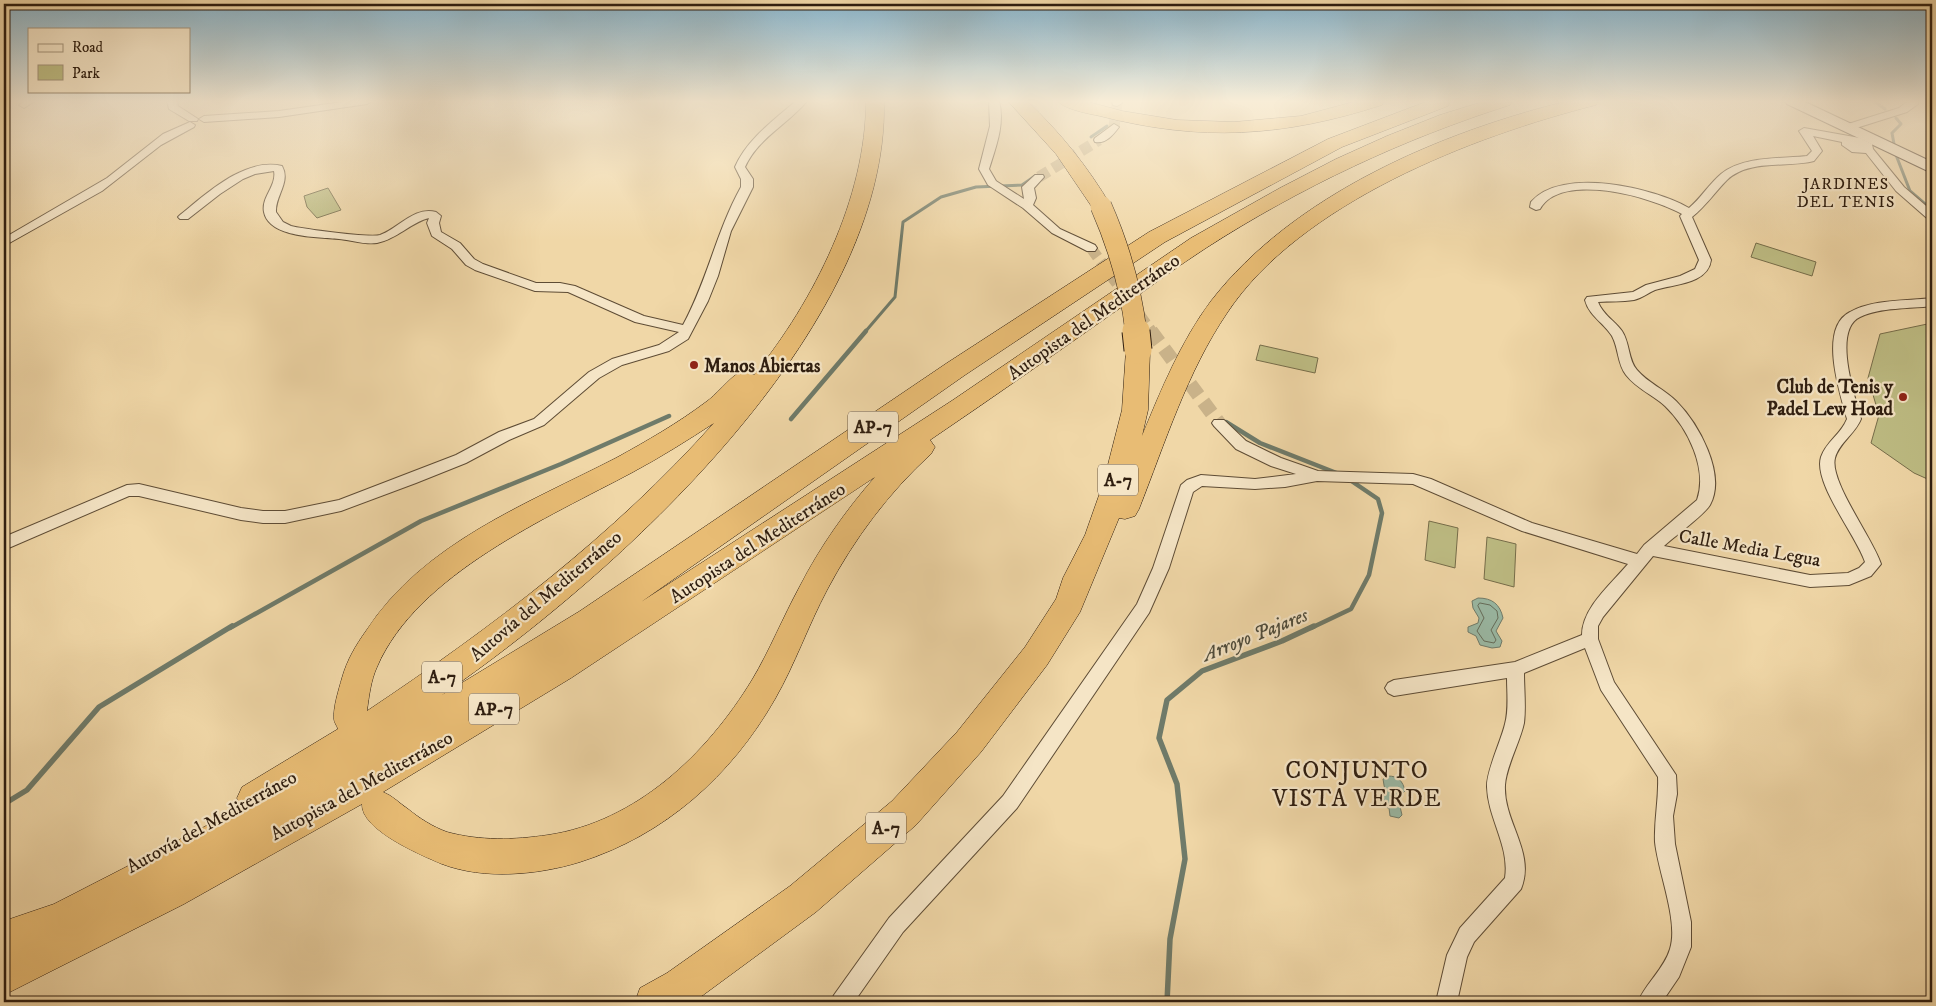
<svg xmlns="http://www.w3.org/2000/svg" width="1936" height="1006" viewBox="0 0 1936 1006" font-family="'IM FELL DW Pica',serif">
	<rect width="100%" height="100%" fill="#f0d7a7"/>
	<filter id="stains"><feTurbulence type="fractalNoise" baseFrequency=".004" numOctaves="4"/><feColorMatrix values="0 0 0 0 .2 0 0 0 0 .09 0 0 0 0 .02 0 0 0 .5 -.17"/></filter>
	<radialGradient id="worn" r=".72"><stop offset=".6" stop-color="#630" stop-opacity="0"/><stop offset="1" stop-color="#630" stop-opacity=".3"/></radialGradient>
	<g fill="#bebd84" stroke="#766d4a">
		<polygon points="328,188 341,210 317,218 307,207 304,196"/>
		<polygon points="1756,243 1816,262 1812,276 1751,257"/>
		<polygon points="1932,323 1932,481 1914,473 1871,443 1879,415 1868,378 1880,334"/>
		<polygon points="1260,345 1318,358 1315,373 1256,360"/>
		<polygon points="1429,521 1458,528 1455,568 1425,560"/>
		<polygon points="1487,537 1516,544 1514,587 1484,579"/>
	</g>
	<g fill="#9abaa6" stroke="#6f7b6a">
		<path d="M1478,598C1492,598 1500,604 1503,618L1496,631L1502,641L1500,647L1492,648L1480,645L1476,636L1468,632V627L1478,623L1479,618L1473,608L1472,601Z"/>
		<path d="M1388,776C1398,776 1403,781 1405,791L1398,798L1402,815L1399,818L1390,816L1389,808L1384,807L1380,803V799L1385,791L1383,779Z"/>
	</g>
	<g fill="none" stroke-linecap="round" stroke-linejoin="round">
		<polygon stroke="#646c5a" stroke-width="1" points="1480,603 1490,605 1497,611 1498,618 1491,630 1496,640 1494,643 1484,641 1477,631 1484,618 1478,606"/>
		<g stroke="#6f7b6a" stroke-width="3">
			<polyline points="1874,101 1885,109"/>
			<polyline points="1091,137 1107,126"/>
			<polyline points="1894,144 1892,133 1901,124 1896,118"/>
			<polyline points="1896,155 1910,191 1932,210"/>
			<polyline points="865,332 895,297 903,222 941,197 976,187 1022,185 1035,176"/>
		</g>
		<g stroke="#6f7b6a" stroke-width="4.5">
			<polyline points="791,419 866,331"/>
			<polyline points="1226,422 1260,443 1339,474"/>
			<polyline points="230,628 421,521 561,464 669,416"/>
			<polyline points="1311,628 1351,609 1369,575 1382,513 1378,499 1350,480"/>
		</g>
		<g stroke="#6f7b6a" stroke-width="5.5">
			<polyline points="4,804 27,790 99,707 232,626"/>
			<polyline points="1167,1002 1170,939 1185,859 1177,784 1159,738 1167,700 1202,671 1282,641 1314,626"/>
		</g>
		<g stroke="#c9b289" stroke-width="11" stroke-dasharray="11 5.5" stroke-linecap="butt">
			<polyline points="1114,127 1117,103"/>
			<polyline points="1039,177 1099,140"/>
			<polyline points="1091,248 1152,332"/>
		</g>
		<polyline stroke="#c9b289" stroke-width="14" stroke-dasharray="14 8" stroke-linecap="butt" points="1151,331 1219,423"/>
		<defs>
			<g id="street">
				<polygon points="24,101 35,101 24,108 19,105"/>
				<polygon points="167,101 177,101 178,106 198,119 197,121 189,121 169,109"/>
				<polygon points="349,101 372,101 367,104 279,117 204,122 199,119 204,116 279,111"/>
				<path d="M796,101H807C788,124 758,138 745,167L753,179V187L731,231L718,276L708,301L688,339L669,351L622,365L599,378L544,425L509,440L466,463L416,483L341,511L285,523H263L241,520L139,496H129L4,550V537L127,485L139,484L241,508L263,511H285L339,500L456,455L499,432L534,419L589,372L612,359L659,345L679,332L635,322L568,292L535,291L475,270L466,265L452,249L432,236L427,223L429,218C410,223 397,239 377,243C365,245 351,240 339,239C319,237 269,238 264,212C261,197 277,186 274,171L255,174L243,179L220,194L188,219H180L178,217L180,215C206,194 245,157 282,166C291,182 275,196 276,212L283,222L291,226C303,229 370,238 380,235C398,229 414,206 436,212L441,216L439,223L441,232L460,243L474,259L483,264L536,283H560L575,286L644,316L683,325C708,279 716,232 741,187V179L735,167C747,139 774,120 796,101Z"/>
				<path d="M989,101H999C1005,124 996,147 989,169L996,181L1024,199L1022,187L1035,175H1043L1044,177L1034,188L1036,198L1033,205L1060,229L1095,245L1097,248L1095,251H1087L1052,233L1023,208L988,185L979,169L990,126Z"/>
				<polygon points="1112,101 1122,101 1122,103 1117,106 1113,105"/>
				<polygon points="1908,101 1918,101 1918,104 1907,112 1853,129 1849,130 1844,127 1845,125 1899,108"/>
				<polygon points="190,122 195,125 194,127 161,145 102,191 4,246 4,238 107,178 163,134"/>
				<path d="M1114,124L1119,127C1113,135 1106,144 1095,142L1094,140L1095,138Z"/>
				<path d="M1804,128L1860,138L1872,144L1873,149L1904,187L1932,211V220L1928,219L1896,191L1866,153L1852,152L1842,145V142L1813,136L1822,151L1814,161C1786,168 1749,159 1727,180C1715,192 1706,206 1692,217L1711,260C1708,284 1674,284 1655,290C1648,293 1642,298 1634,300C1622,302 1610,301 1598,302C1603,315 1615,321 1622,331C1630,343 1628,360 1637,370C1648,383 1664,389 1676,401C1698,423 1727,474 1710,505C1703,516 1675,536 1664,546L1810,575L1848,573L1859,568L1865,562C1856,535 1813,483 1821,457C1826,442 1841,434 1847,419C1840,393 1818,328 1850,312C1873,299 1906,301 1932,298V306C1909,309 1881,307 1860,317C1832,330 1855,397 1861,419C1855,434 1839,443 1835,458C1829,481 1872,537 1881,564L1871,576L1849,585L1810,587L1653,556L1603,617L1598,626V639L1614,682L1676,775L1677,794L1673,816L1675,844L1691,922V947L1679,977L1662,1002H1638C1646,983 1664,969 1670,949C1679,921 1658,872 1655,842C1654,820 1659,799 1658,777L1601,690L1585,648L1524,673C1524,689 1526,707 1524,723C1520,742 1506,767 1505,785C1503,822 1536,852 1521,889L1474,942L1467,957L1457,1002H1436L1447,955L1460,928L1505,878C1510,846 1488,819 1487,787C1486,772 1501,741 1505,724C1509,710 1507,692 1507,678L1394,696L1388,693L1385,688L1388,683L1394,680L1515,662L1582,635C1582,608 1611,584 1628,564L1522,531L1413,484L1317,481L1285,487L1255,489L1202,486L1193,492L1169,568L1149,613L1017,808L903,932L854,1002H831L834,995L889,918L1003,796L1137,604L1153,568L1181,485L1187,480L1201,475L1255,479L1296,474L1271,466L1236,449L1214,426L1212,423L1214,420H1224L1246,441L1281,458L1318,471L1413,474L1431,479L1532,523L1637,554L1644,545L1697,500C1708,469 1688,428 1665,406C1653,395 1637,389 1626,375C1617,363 1619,349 1612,336C1604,323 1589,316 1585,300L1587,297L1633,292L1646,285L1680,276L1695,269L1699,260L1680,216L1682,214C1652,197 1561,171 1540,209L1536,210L1530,207L1531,202C1562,166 1654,188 1689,208C1701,198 1709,184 1721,174C1743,156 1780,159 1807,156L1812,151L1799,131Z"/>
			</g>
			<polygon id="secondary" points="1785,101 1803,101 1932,162 1932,173 1787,104"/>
			<g id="highway">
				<path d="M866,101H884C889,330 616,575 442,695L580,611L947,363L1149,232L1328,139L1428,101L1450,102L1448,106L1342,147L1165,242L965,375L641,602L953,400L1191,238L1280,188L1336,159L1387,136L1440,115L1485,101H1512L1510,105C1403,139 1301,187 1206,248C1178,266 1150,287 1123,306C1059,351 995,396 930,440L935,447L931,454C889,492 854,539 827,590C808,626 795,664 775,699C731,776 665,835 580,862C538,875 484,880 442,864C421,855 361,830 362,804L184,904L4,995V921L54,904L241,808L237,798L242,787L338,729C337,726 334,722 334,719C333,707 339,689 342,678C347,660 356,645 366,631C423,543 527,504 616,458C647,441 678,423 706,402C715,396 730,378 737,374C743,371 749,372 754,375C814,301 866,198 866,101ZM714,423C613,536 493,627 367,711C369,696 371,680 377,667C417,574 549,517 633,472C661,457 688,440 714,423ZM875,477C846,510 820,547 800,586C783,617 770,650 752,680C707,754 636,822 548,835C514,840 480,841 447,832C433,827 419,818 408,809C399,803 393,796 383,792L571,678Z"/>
				<path d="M1008,101H1027C1060,132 1088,167 1111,206L1108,210L1101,212L1094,210L1056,154Z"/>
				<path d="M1058,101H1085L1122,111L1177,120L1234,122L1301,116L1357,101H1384L1382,105C1283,137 1201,142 1100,116C1090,114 1063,109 1058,101Z"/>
				<path d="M1568,101H1598L1596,105C1473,136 1300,203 1227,313C1187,372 1165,443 1139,509L1135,516L1125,519L1119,518L1080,612L1047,665L981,752L916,825L816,912L695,1001L692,1002H635L640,988L667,973L790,886L892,801L957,732L1025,647L1056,599L1063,578L1085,535L1103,484L1122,410L1126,350L1129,344L1138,342L1147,344L1150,350L1148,410L1142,436C1161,390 1181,341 1211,301C1293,195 1441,132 1568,101Z"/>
			</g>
		</defs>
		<use href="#street" stroke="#5e4c35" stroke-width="2"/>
		<use href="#secondary" stroke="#2e1d0f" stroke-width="2"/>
		<use href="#highway" stroke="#2e1d0f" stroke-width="1"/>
		<use href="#street" fill="#f5e5c6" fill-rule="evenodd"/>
		<use href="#secondary" fill="#f5e5c6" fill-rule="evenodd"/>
		<use href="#highway" fill="#e8bc74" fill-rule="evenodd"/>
		<defs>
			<path id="highway-bridge-far1" d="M1101,206C1119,247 1131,288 1136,332"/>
			<polyline id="highway-bridge" points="1136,331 1138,350"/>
		</defs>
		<use href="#highway-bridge-far1" stroke="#2e1d0f" stroke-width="22" stroke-linecap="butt"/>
		<use href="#highway-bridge" stroke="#2e1d0f" stroke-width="29" stroke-linecap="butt"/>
		<use href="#highway-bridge-far1" stroke="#e8bc74" stroke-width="21"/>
		<use href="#highway-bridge" stroke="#e8bc74" stroke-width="27"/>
	</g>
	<linearGradient id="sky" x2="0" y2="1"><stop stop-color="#89b6ce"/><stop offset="0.42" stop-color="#f8edd7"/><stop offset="1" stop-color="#f8edd7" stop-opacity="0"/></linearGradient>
	<rect width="1936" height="241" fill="url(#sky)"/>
	<g fill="#8f2418" stroke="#f5e5c6" stroke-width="2">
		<circle cx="694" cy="365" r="5"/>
		<circle cx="1903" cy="397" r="5"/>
	</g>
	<g text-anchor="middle" stroke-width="4.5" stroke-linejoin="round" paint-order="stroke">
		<g font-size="16" letter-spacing="1" fill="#2e1d0f" stroke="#f5e5c6">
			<text x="1846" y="189">JARDINES<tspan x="1846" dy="18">DEL TENIS</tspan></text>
		</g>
		<g fill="#f5e5c6" stroke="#6a5946" stroke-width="1">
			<rect x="848" y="411.5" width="50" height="31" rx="4"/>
			<rect x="1098" y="464.5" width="40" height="31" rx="4"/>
			<rect x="422" y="661.5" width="40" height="31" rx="4"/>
			<rect x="469" y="693.5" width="50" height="31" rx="4"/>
			<rect x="866" y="812.5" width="40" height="31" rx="4"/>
		</g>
		<g font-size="18" font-weight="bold" fill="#2e1d0f">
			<text x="873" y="433">AP-7</text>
			<text x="1118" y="486">A-7</text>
			<text x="442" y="683">A-7</text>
			<text x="494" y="715">AP-7</text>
			<text x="886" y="834">A-7</text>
		</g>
		<g font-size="19" fill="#2e1d0f" stroke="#f5e5c6">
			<text transform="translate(1093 316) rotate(-35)" y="7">Autopista del Mediterráneo</text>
			<text transform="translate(757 542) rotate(-33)" y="7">Autopista del Mediterráneo</text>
			<text transform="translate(1750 547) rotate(10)" y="7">Calle Media Legua</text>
			<text transform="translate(545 595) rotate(-40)" y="7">Autovía del Mediterráneo</text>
			<text transform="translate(361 785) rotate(-29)" y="7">Autopista del Mediterráneo</text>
			<text transform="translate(211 821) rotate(-29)" y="7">Autovía del Mediterráneo</text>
		</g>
		<g font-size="19" font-weight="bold" fill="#2e1d0f" stroke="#f5e5c6" text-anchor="start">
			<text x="704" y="372">Manos Abiertas</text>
			<text x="1893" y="393" text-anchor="end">Club de Tenis y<tspan x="1893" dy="22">Padel Lew Hoad</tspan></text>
		</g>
		<g font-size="20" font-style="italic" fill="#4e4c3c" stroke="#f5e5c6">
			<text transform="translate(1255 634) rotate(-22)" y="7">Arroyo Pajares</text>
		</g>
		<g font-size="24" letter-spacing="1" fill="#2e1d0f" stroke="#f5e5c6">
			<text x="1357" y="778">CONJUNTO<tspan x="1357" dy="28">VISTA VERDE</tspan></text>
		</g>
	</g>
	<rect width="1936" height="1006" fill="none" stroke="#f0d7a7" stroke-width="20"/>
	<rect x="5" y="5" width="1926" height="996" fill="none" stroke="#2e1d0f" stroke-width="2.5"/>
	<rect x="10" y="10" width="1916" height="986" fill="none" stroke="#2e1d0f"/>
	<rect x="28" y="28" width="162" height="65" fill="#f5e5c6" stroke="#a5957d"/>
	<rect x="38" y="44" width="25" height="8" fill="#f5e5c6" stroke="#a5957d"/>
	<text x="72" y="52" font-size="15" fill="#2e1d0f">Road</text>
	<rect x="38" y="65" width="25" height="15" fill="#bebd84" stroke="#a5957d"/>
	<text x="72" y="78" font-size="15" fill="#2e1d0f">Park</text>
	<rect width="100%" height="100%" filter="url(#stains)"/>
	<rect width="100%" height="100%" fill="url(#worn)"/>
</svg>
